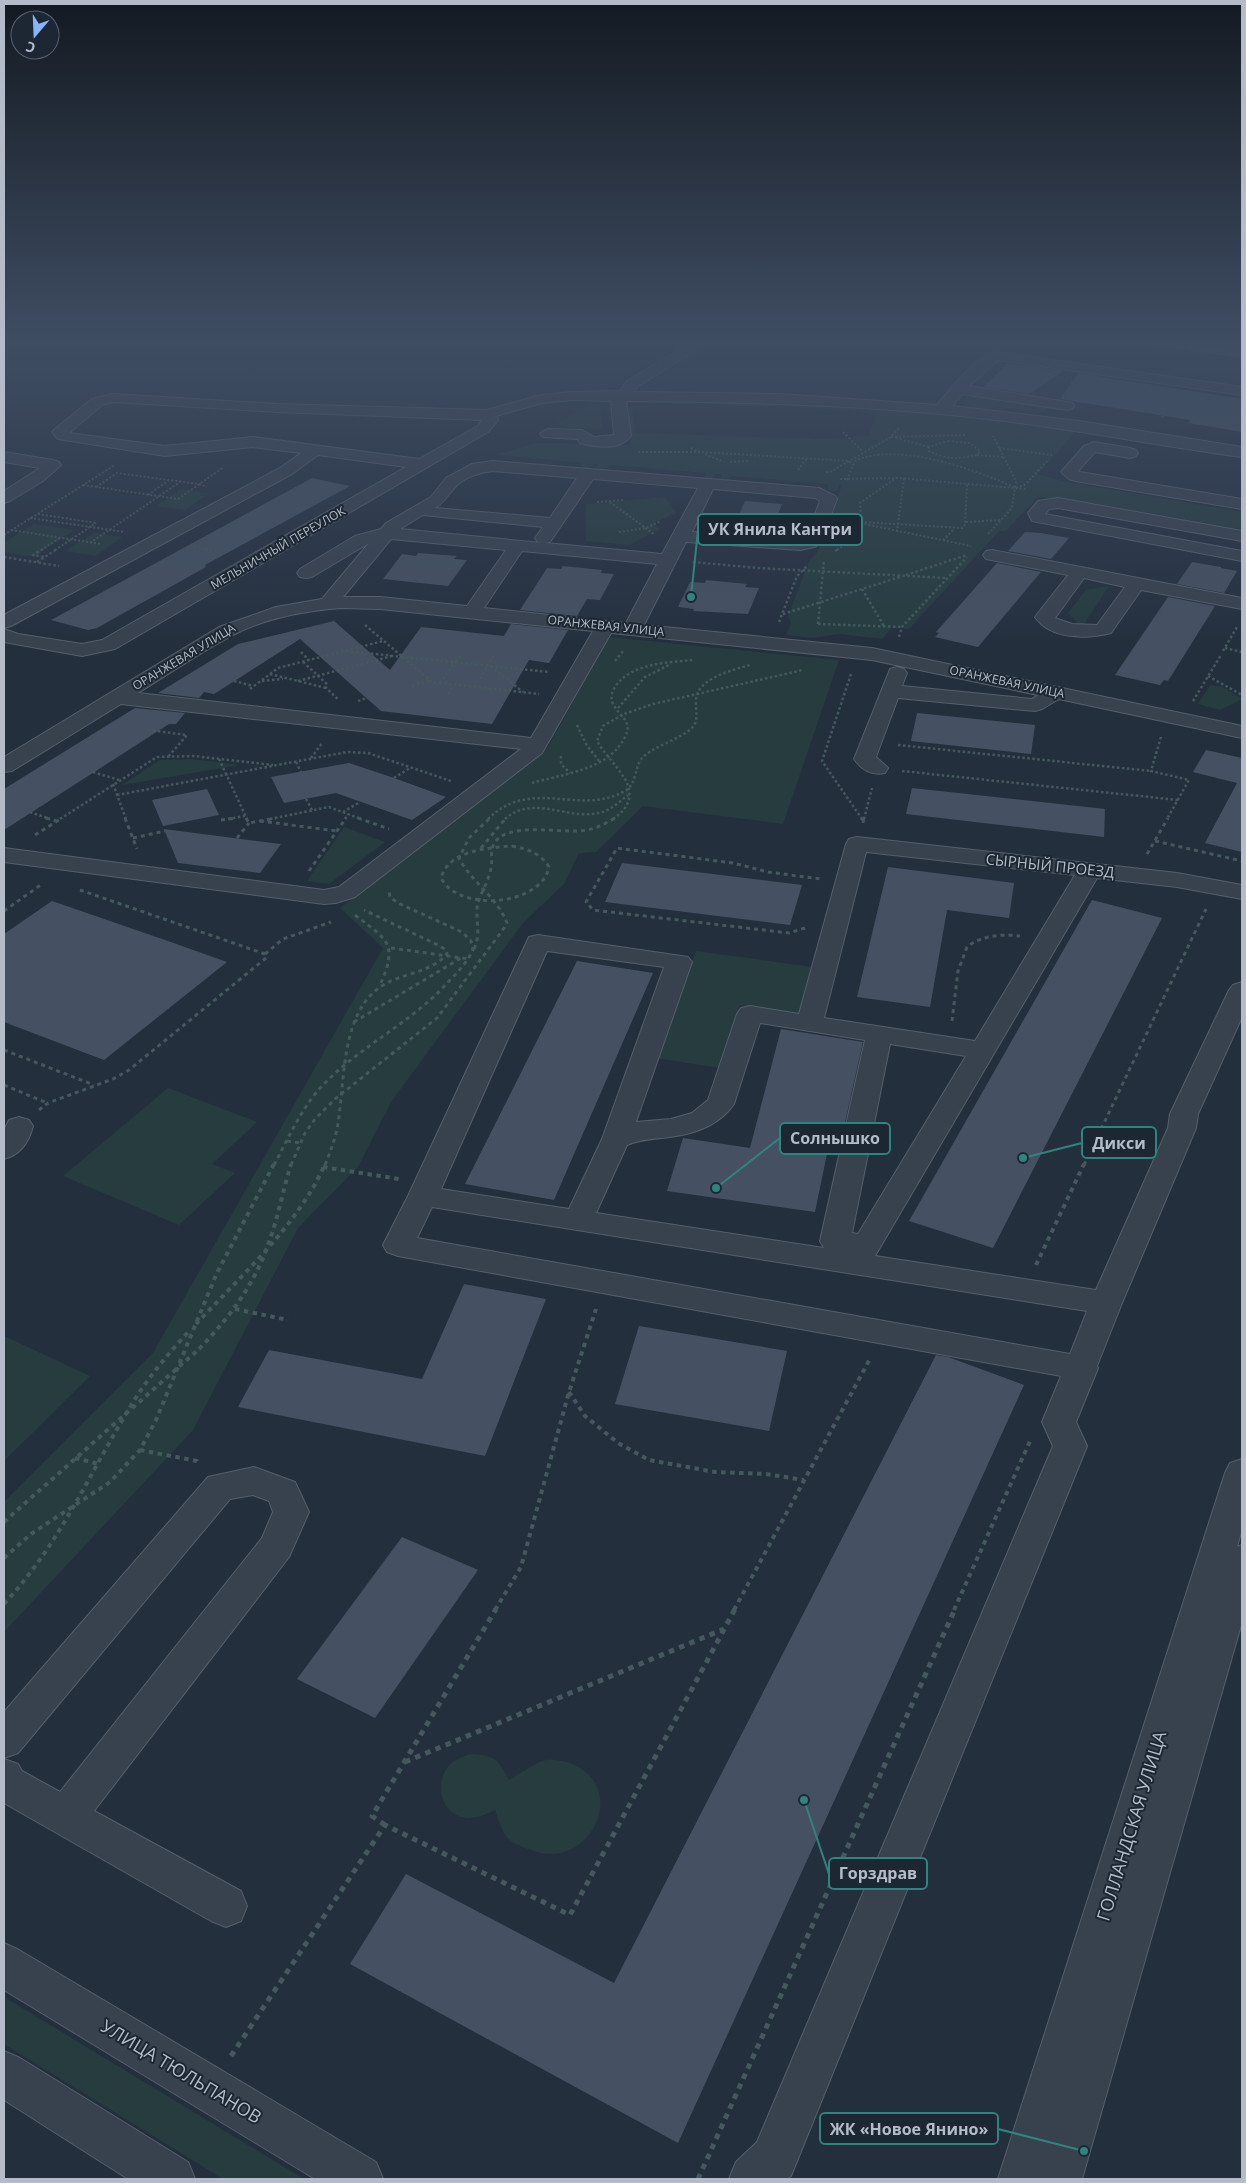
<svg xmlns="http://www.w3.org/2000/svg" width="1246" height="2183" viewBox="0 0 1246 2183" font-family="'Open Sans',sans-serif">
	<rect width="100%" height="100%" fill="#242f3e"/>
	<g fill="#263c3f">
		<polygon points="1177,341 1242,341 1242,350"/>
		<path d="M967,397H977L1049,408L1044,412L993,406C985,412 972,410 964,405L963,402Z"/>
		<path d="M638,399C785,402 932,408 1077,430L1038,474L1062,481L1242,512V533L1038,496L1006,531H999L909,629L892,628L882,639L839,634L812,638L786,635L791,623L788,616L790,611L809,561L817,553L842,485H839L837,491L828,490V484L732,476L727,481H718L722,475L716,474L710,480L704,478L706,473L610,465L605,471L592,470L599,465L595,464L587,470L581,467L583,463L496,455L536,443L631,445L627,406L632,407L635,433L852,440L854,436H868L877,413L813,408L652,403Z"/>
		<polygon points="587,406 601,407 602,429 567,428 558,423"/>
		<polygon points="181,489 210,493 185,510 156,506"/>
		<polygon points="665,497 676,513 653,524 660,529 628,545 586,541 586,504"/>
		<polygon points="34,524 74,530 34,557 4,552 4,543"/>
		<polygon points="94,533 122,537 95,556 66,551"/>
		<polygon points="1109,586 1082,627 1068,613 1086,590"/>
		<polygon points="609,637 839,660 783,824 643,806 596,852 579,853 564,884 523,923 391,1102 358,1167 298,1228 193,1430 4,1632 4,1502 153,1353 383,948 340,908 546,750"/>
		<polygon points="1210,685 1223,687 1242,699 1220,710 1198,704"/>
		<polygon points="192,759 240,765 122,785 160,760"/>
		<polygon points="344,827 385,842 329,884 307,881"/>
		<polygon points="696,951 813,967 800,1014 740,1005 720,1068 656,1058"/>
		<polygon points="168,1088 257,1122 212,1164 235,1173 179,1225 63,1176"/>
		<polygon points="4,1336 90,1376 4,1461"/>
		<path d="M470,1754C495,1755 498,1759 509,1780C520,1774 534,1763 546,1760C553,1759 566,1761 572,1764C630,1788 590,1870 534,1851C504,1841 505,1838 495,1810C485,1815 473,1820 461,1817C436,1809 434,1773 456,1760C460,1758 465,1756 470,1754Z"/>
		<polygon points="4,1997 304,2179 223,2179 4,2044"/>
	</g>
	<g fill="#455162">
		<polygon points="1008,363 1064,371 1029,394 984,387"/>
		<polygon points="1078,373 1242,399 1242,432 1188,423 1190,420 1060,399"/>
		<polygon points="312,478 350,486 205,565 206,567 97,628 88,630 51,620"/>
		<polygon points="745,501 782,504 772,529 734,527"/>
		<polygon points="1025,532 1041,533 1069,538 1051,559 1008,551"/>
		<polygon points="418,553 457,556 454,559 467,560 448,586 383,579 402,554 416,556"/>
		<polygon points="1192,562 1221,567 1221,568 1237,571 1224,593 1177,584"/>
		<polygon points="997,563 1041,572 978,647 935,637 939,633 936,632"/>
		<polygon points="563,566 602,570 601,573 614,574 600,600 587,599 577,616 520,610 547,568 561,569"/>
		<polygon points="706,580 747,584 745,587 759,588 748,614 693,611 694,609 678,607 690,582 705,583"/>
		<polygon points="1168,597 1215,606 1168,681 1164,680 1160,685 1115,675"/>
		<polygon points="334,621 390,670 421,627 504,636 511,624 568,630 549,663 529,660 492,724 381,711 300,639 214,694 204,692 199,698 158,693 238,644"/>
		<polygon points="135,708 185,713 176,724 169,724 4,830 4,789"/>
		<polygon points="917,713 1035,725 1031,754 911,741"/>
		<polygon points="1206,750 1242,758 1242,852 1205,843 1237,783 1193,772"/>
		<polygon points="349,763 394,778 446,797 412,820 336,793 284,803 271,777"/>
		<polygon points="912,788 1105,809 1104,837 906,814"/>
		<polygon points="207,789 219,815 163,826 152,800"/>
		<polygon points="164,829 241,839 281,844 260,873 178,863"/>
		<polygon points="622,863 802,885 790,925 605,902"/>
		<polygon points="888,867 1014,883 1009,918 947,910 930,1007 857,997"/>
		<polygon points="1092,900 1162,918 993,1248 909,1221"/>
		<polygon points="52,901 165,940 227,962 104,1060 4,1022 4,934"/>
		<polygon points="577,961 653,973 554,1200 465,1184"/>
		<polygon points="781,1029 863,1042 841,1140 830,1139 815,1212 667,1191 683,1138 750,1148"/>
		<polygon points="464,1284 546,1299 485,1456 238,1407 269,1350 422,1379"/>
		<polygon points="639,1326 787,1351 769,1431 615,1404"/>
		<polygon points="936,1355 948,1357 1024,1385 678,2143 350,1964 406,1874 614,1983"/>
		<polygon points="402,1537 478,1570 375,1718 297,1679"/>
	</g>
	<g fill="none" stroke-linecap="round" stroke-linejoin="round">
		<defs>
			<g id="minor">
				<path d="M694,341H710L637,387L634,392L779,394L937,405C952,388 974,357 997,352L1242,387V395L998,360L969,386L1067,402L1072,403L1074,406L1072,409L1067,410L962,394L952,406L1079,421L1242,447V457C1160,446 1078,430 996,420C873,405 750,402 626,401L631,436C620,451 595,447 580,443L577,439L543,437L540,434L543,431L548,429L582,430L594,437L614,435L611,401L572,400L542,403L496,416L498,420L488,432L115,649L82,656L4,642V629L18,634L82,644L102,640L406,467L318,455L292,474L11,626L4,628V615L280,468L301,453L253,447L165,456L58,439L52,432L55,429L92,399L113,394L277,404L487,410L541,395L572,392L620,391L627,381ZM113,402L277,412L482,420L478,426L419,459L253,437L165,446L69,433L102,405Z"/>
				<polygon points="1094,442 1130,448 1136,450 1138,453 1136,456 1130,458 1095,452 1078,471 1080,472 1242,499 1242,509 1075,481 1069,479 1061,472 1084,446"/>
				<polygon points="4,452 53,460 59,462 61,465 43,481 10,501 4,503 4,491 40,468 4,462"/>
				<path d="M493,461L819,488L835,496L837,499L820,543L815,547L800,550L686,542L644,625L872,648L1242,726V738L1059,699L1042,709L1035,711L898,698L876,757L888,768L885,773C872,776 862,770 854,759L890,669L897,667L904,669L907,673L902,686L1032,699L1038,695L872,660L611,633L542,753L355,897L336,903L324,904L4,862V848L324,890L339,887L521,749L121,704L12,771L4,772V757L219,627L276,607L322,599L369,543L312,577L306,578L300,577L297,573L300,569L355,536L381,529L386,523L431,497L446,478L472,464ZM493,471L577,478L550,518L435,508C445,502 449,493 457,485C466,477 481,472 493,471ZM593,479L698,488L662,554L545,543L550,542ZM713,489L815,498L820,501L806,537L803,539L692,532ZM423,515L543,527L535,538L538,542L542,543L400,529ZM391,539L506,550L467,606L380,597H343ZM522,551L657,564L626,623L484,608ZM340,608L380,609L593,631L531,738L138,693C169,674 200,652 233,635C266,618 304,611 340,608Z"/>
				<polygon points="1058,498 1242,531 1242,541 1058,508 1049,509 1045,514 1242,551 1242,561 1032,521 1028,513 1038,501"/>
				<path d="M992,550L1242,598V609L1141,590L1111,633C1086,639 1051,640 1035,617L1068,575L986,559L983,555L986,551ZM1084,578L1125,587L1097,625L1072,624L1055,618Z"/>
				<path d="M857,837L1177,873L1242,885V899L1177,887L1097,878L875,1256L1096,1290L1168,1128L1170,1114L1229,990L1233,985L1242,982V1017L1198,1114L1196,1128L1122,1303L1097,1366L1098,1368L1076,1422L1087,1446L791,2176L787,2179H729L736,2162L757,2142L1053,1446L1042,1422L1061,1376L398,1256L387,1252L383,1245L408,1196L529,937L538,935L688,957L692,962L636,1122L671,1119L692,1113L708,1100L737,1014L741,1008L750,1006L799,1014L846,844L849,839ZM866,852L1075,875L975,1041L824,1018ZM547,951L664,967L602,1139L569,1209L441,1189ZM760,1023L865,1040L820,1241L824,1248L596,1213L627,1145C641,1139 655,1139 670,1137C694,1134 720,1125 734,1104ZM890,1044L966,1056L858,1234L852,1233ZM432,1207L1087,1311L1070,1354L417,1238Z"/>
				<path d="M19,1117L29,1120L33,1126C29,1142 20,1155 4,1159V1130L9,1120Z"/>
				<polygon points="1242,1459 1242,1529 1237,1547 1242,1545 1242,1622 1082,2179 998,2179 1225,1473 1230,1463"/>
				<polygon points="254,1467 295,1482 309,1512 289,1557 94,1811 241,1891 247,1906 241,1921 226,1927 211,1921 4,1803 4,1759 18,1764 22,1771 60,1792 262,1538 273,1512 269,1501 253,1495 230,1499 18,1753 4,1758 4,1712 208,1477"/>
				<polygon points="4,1943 19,1950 376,2162 383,2179 315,2179 4,1990"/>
				<polygon points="4,2051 20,2058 188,2162 195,2179 128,2179 4,2100"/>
			</g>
			<polygon id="major" points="1146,341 1180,341 1242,349 1242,357 1153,345"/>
		</defs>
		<use href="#minor" stroke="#565f6c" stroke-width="2"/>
		<use href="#major" stroke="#414a57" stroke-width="2"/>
		<g stroke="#44595c" stroke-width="2" stroke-dasharray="2 2" stroke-linecap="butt">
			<polyline points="1162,417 1175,401"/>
			<polyline points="843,432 863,452"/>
			<polyline points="891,437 965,435"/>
			<polyline points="896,438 929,447"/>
			<path d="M948,441L970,443L980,451L977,455C956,459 949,460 929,451V447Z"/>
			<polyline points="691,448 699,452"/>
			<polyline points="999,448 1052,455"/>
			<polyline points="638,452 701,452 849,461 853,465"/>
			<polyline points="705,454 724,462"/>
			<polyline points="977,455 1004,457"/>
			<polyline points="730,462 749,461"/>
			<polyline points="798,470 806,459"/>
			<polyline points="826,472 830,472 891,437 899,428"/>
			<polyline points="840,479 899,478 1026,489"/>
			<path d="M847,480L855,461C896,441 977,470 1016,488L1026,484L1048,460"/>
			<polyline points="83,485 178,499 224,467"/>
			<polyline points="96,487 117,473 199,484 207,487"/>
			<polyline points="148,495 169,480"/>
			<polyline points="597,502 624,500"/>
			<polyline points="610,502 655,535"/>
			<polyline points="38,514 96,523"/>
			<polyline points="30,518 124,532"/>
			<polyline points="845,520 971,546"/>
			<polyline points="861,522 962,528 965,525 967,484"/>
			<polyline points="966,522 1001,520"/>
			<polyline points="11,530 101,544"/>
			<polyline points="619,532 646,528 661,521"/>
			<polyline points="897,532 904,478"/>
			<polyline points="988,534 1012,508 1016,481 993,436"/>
			<polyline points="4,535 115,465"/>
			<polyline points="943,540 954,529"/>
			<polyline points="90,543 180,482"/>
			<polyline points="194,546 210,550"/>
			<polyline points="41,550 60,538"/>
			<polyline points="55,550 96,523"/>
			<polyline points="837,550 862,534 860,503 896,478"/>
		</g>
		<g stroke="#44595c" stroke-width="2.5" stroke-dasharray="2.5 2.5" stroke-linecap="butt">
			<polyline points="43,549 33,555 44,557"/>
			<polyline points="205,549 222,553"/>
			<polyline points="835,551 839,549"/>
			<polyline points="4,557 59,566"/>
			<polyline points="37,562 57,549"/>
			<polyline points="693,562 758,568 947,578"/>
			<polyline points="906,575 967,555"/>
			<polyline points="862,589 884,626"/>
			<polyline points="783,614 900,577"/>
			<polyline points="779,622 797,576 807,566"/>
			<polyline points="818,624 902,627"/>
			<polyline points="818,624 824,560"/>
			<polyline points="365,625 432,682 539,694"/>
			<polyline points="899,637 902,627 967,557"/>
			<polyline points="1225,648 1242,652"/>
			<polyline points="346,651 549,672"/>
			<polyline points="1223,651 1238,625"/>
			<polyline points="301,652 309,660"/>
			<polyline points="615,661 624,650"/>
			<polyline points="303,662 327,684 326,688 339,700"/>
			<polyline points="456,662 462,653"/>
			<polyline points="487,666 493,656"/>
			<polyline points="491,666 523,692"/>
			<polyline points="270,674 326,688"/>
			<polyline points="851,674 822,761 862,819"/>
			<polyline points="1208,676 1242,695"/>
			<polyline points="234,681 253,686"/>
			<polyline points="262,681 283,679"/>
			<polyline points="298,681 392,656"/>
			<polyline points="440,683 455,662"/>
			<polyline points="412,686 430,681"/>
			<polyline points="474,687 488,666"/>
			<polyline points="250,689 278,668 383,641"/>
			<polyline points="448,694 454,685"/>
			<polyline points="358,701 367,698"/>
			<polyline points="1193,701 1221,655"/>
			<polyline points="618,708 645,677 671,664"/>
			<polyline points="577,725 586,744 599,761"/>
			<polyline points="148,730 187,735 168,757"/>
			<polyline points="1161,737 1151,771 1189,780 1167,819"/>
			<polyline points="898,745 1151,771"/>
			<polyline points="561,756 561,764 570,773"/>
			<polyline points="311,758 322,743"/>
			<polyline points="219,759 247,819"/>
			<polyline points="296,762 301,772"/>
			<polyline points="902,771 1178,800"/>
			<polyline points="93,772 119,780"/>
			<polyline points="394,778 410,768"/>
			<path d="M532,783C563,774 609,770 625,737C633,721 620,717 613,704C610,698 612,692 615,687C631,663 666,663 692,660"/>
			<polyline points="113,784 126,819"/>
			<polyline points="117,795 347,752 368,753 451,781"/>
			<polyline points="306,799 312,810"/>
			<polyline points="30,812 50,819"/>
			<polyline points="343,812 360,802"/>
			<polyline points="60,819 157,757 194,756 273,765"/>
			<polyline points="228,819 245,816"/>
			<polyline points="270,819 329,807 361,819"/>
			<polyline points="345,819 348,814"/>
			<path d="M488,819C532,776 579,817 625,791C637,784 634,768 642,758C652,747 678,740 691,729C700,720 695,711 696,700C697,678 733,670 750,665"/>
			<path d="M505,819C533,794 566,820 598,813C610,811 619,802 628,795"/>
			<path d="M613,819C653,792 609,764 597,741L603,726L624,714L653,704L803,670"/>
			<polyline points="864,819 872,788"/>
		</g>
		<g stroke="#44595c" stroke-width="3" stroke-dasharray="4 4" stroke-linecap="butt">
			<polyline points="46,818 56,821"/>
			<polyline points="125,818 137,849"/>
			<polyline points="246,818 249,823 276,818"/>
			<polyline points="358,818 389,829"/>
			<polyline points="861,818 863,820"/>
			<polyline points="221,820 236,818"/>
			<polyline points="260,821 337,831"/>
			<polyline points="863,823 864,818"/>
			<polyline points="35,835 62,818"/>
			<polyline points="133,838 165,831"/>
			<polyline points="237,838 249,823"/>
			<polyline points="1155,841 1242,861"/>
			<path d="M512,846C528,849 540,853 549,867C541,906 459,913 441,878C449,850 487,848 512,846Z"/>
			<polyline points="481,848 506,818"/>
			<polyline points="1147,854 1168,818"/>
			<polyline points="309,871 346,818"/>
			<polyline points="4,911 42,884"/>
			<path d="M355,915C387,940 399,943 380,985"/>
			<polyline points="805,928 789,933 593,910 586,902 617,848 733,863 768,872 821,879"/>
			<polyline points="391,948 469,959"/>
			<path d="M474,949C481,934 476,923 477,908C479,894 489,882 491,868C493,861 490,853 493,846C503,819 565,835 587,830C598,828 606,823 615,818"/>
			<polyline points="265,954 283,939 331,922"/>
			<path d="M952,1021L958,971L967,947C982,935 1002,934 1020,936"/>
			<polyline points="354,1022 461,958"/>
			<polyline points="4,1050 94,1085"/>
			<polyline points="4,1085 47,1103"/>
			<polyline points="39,1110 48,1103 113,1079 129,1070 266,958 265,954 80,890"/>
			<polyline points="287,1141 300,1143"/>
			<path d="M274,1165C290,1135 304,1102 329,1079C367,1042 414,1021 450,980C459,971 467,962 473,950L471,941L462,932L398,903L390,897L389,891"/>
			<path d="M291,1165L305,1133L315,1119L335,1099L437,1018L505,927L507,923C497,897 472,883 459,858L469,838L490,818"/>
			<path d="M325,1165C330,1153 334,1142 337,1129C345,1088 340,1022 374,992C395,972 428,976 447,954L446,950L440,946L364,910"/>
			<polyline points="1084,1165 1206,909"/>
		</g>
		<g stroke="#44595c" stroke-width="4" stroke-dasharray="4.5 4.5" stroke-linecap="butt">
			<polyline points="323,1167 399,1179"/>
			<polyline points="1036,1265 1084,1164"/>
			<polyline points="235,1309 288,1320"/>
			<path d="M196,1324C240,1277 299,1224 325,1164"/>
			<path d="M199,1349C229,1318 254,1285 268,1245C278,1218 283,1190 291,1164"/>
			<polyline points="569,1392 585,1416 618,1443 649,1460 715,1472 766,1474 804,1480"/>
			<polyline points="140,1450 197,1461 199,1464"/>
			<polyline points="75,1458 99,1464"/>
			<polyline points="4,1522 112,1426"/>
			<polyline points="4,1558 31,1534 110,1482 140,1450 156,1420 216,1275 274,1164"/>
			<path d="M4,1604C63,1540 90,1471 135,1399C151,1374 170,1352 190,1330"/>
			<polyline points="495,1610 521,1567 569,1392 596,1309"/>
			<polyline points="734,1610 871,1357"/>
			<polyline points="954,1610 1031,1439"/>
		</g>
		<g stroke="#44595c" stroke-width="5" stroke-dasharray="5.5 5.5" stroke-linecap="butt">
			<polyline points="405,1762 724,1629"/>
			<polyline points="385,1825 372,1816 496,1609"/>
			<polyline points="231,2056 385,1825 570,1915 735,1609"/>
			<polyline points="698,2179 955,1609"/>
		</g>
		<use href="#minor" fill="#38414e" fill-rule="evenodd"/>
		<use href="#major" fill="#56606e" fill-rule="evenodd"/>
		<polyline stroke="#44595c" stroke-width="4" stroke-dasharray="4.5 4.5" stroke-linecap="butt" points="112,1426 199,1349"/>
	</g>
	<linearGradient id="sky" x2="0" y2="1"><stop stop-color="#141a22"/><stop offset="0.53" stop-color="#3f4d63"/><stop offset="1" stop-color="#3f4d63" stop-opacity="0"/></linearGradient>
	<rect width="1246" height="646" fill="url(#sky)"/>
	<g text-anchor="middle" stroke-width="4" stroke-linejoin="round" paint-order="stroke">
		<g font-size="12" fill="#b4bcc9" stroke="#1d2633">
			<text transform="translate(278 548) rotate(-30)" y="4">МЕЛЬНИЧНЫЙ ПЕРЕУЛОК</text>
			<text transform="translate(606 626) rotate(6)" y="4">ОРАНЖЕВАЯ УЛИЦА</text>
			<text transform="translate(184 657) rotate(-31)" y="4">ОРАНЖЕВАЯ УЛИЦА</text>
			<text transform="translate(1007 682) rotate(12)" y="4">ОРАНЖЕВАЯ УЛИЦА</text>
		</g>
		<g font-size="15" fill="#b4bcc9" stroke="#1d2633">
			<text transform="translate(1050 866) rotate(6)" y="5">СЫРНЫЙ ПРОЕЗД</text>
		</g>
		<g font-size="18" fill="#b4bcc9" stroke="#1d2633">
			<text transform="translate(1132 1826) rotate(-73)" y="6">ГОЛЛАНДСКАЯ УЛИЦА</text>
			<text transform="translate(181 2072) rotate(31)" y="6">УЛИЦА ТЮЛЬПАНОВ</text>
		</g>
	</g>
	<path fill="none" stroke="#308480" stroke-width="2" d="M691 597L698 530M716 1188L780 1138M1023 1158L1082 1143M804 1800L829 1874M1084 2151L998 2129"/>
	<g fill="#308480" stroke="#1d2633" stroke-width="2">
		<circle cx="691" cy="597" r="5"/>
		<circle cx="716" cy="1188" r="5"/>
		<circle cx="1023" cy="1158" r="5"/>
		<circle cx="804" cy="1800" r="5"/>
		<circle cx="1084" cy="2151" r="5"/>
	</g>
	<g fill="#1d2633" stroke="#308480" stroke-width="2">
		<rect x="698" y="514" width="164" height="31" rx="5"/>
		<rect x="780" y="1123" width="110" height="31" rx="5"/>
		<rect x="1082" y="1127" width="74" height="31" rx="5"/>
		<rect x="829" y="1858" width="98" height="31" rx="5"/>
		<rect x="820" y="2113" width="178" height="31" rx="5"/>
	</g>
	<g font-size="16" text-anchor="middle" font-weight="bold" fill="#b4bcc9">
		<text x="780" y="535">УК Янила Кантри</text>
		<text x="835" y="1144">Солнышко</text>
		<text x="1119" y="1149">Дикси</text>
		<text x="878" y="1879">Горздрав</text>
		<text x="909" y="2135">ЖК «Новое Янино»</text>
	</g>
	<rect width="1246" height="2183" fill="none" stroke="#b4bcc9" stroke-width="10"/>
	<g transform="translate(35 35) rotate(199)"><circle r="24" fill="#1d2633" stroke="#59626f"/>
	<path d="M0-4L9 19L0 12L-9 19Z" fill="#8ab4f8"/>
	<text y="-8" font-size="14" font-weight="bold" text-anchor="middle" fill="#b4bcc9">С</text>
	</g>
</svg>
